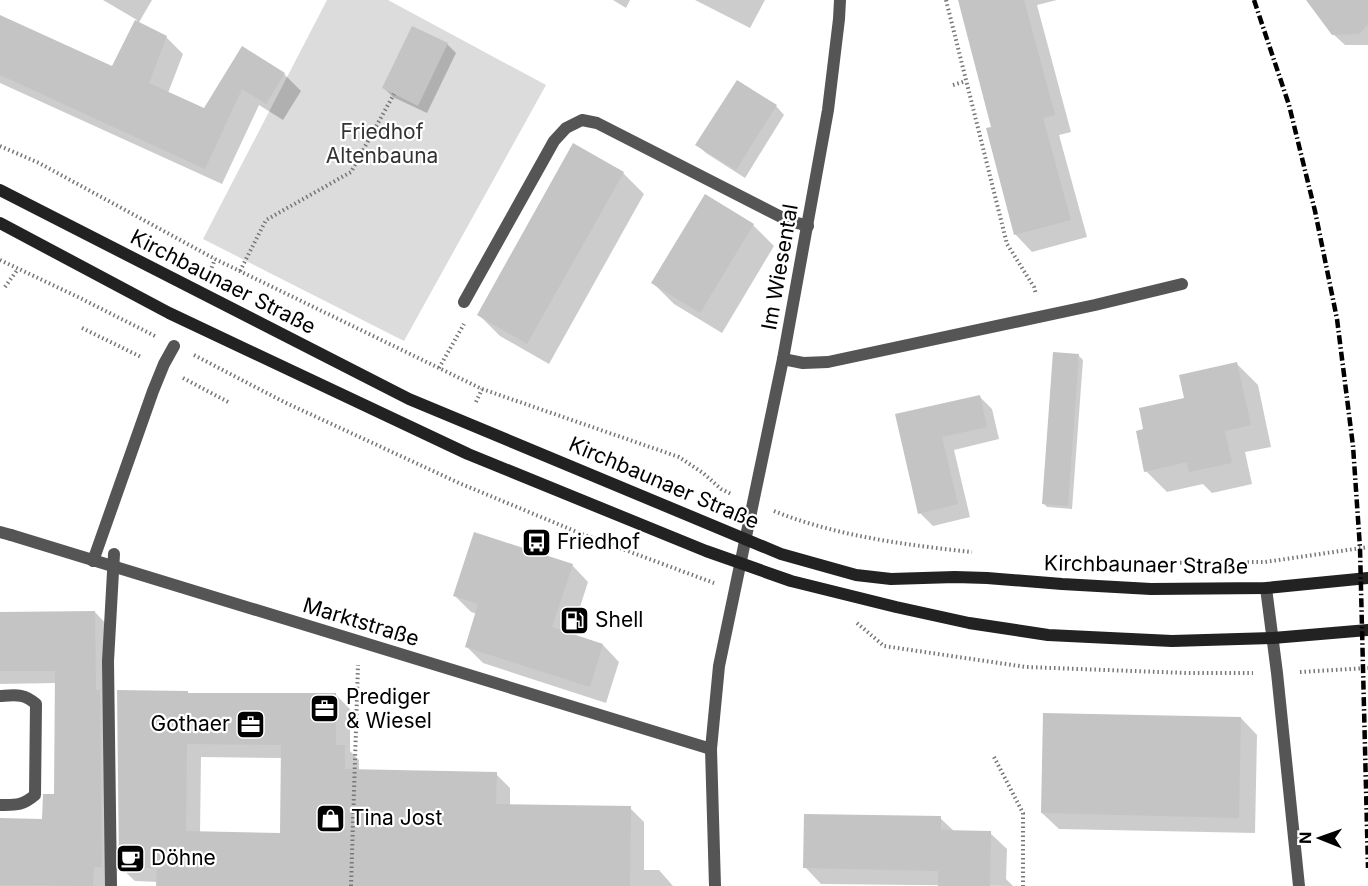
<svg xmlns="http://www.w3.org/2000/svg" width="1368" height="886" viewBox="0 0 1368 886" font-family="Inter,sans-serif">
	<rect width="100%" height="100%" fill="#fff"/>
	<polygon fill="#dcdcdc" points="327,0 388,0 546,85 404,341 203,239"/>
	<g fill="#0003" fill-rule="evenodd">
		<polygon points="103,0 152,0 138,24 166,37 183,54 168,93 205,110 242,48 284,74 301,91 283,120 259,105 222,184 0,83 0,17 113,68 137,20"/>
		<polygon points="613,0 630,0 626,8"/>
		<polygon points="695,0 765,0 750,28"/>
		<polygon points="959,0 1057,0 1037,5 1071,132 1059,135 1087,237 1032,252 1016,235 988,129 993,128"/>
		<polygon points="1311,0 1368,0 1368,45 1345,45 1333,34"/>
		<polygon points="447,44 456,53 427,113 393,97 384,88"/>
		<polygon points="776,106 784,115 745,178 706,153 697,145"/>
		<polygon points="623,173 644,194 549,364 500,336 479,315"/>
		<polygon points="753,225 774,246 722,333 674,304 653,283"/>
		<polygon points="1079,356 1083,360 1072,509 1047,507 1043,503"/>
		<polygon points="1237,364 1258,385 1271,447 1245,452 1252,484 1212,493 1203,484 1167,492 1146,471 1144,430 1186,399"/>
		<polygon points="979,396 992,409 999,439 954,450 970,517 933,526 920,513 897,415"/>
		<polygon points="572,565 588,582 571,635 603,645 619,662 606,703 483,663 466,646 477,614 471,612 455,596"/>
		<polygon points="95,612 107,625 105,886 0,886 0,820 43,820 55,796 57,683 0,684 0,613"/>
		<path d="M189,695H336L350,709V751L359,760V771L496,774L510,788V806L630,808L644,822V870H659L673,886H158V882L135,881L120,867ZM201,757L282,758L281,834L200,833Z"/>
		<polygon points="1241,718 1257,735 1255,833 1059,829 1042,813"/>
		<polygon points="940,818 955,832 990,833 1007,849 1006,879 1013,886 821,884 805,867"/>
	</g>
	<g fill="#c4c4c4" fill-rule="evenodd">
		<polygon points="958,0 1024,0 1055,115 1043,118 1071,220 1014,235 986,128 991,127"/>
		<polygon points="1306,0 1368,0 1368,24 1359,34 1332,35"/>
		<polygon points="0,15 112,66 135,20 167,36 149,83 204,108 242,46 285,73 266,104 242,89 205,169 0,75"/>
		<polygon points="412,26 448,43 418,106 382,88"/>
		<polygon points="737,80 777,105 736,170 695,145"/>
		<polygon points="573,143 624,172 527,344 477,315"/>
		<polygon points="705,194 754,224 700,313 651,283"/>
		<polygon points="1053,352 1079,354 1068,506 1042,504"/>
		<polygon points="1237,362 1251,425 1225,431 1232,463 1189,472 1187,462 1144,472 1136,431 1143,429 1139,408 1184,398 1179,375"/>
		<polygon points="980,395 987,427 942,437 958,504 918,514 895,414"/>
		<polygon points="474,532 573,564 552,627 603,644 590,687 465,647 478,604 453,596"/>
		<polygon points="95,611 96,690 100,690 102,867 94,867 93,886 0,885 0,818 42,819 43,794 54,794 55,671 0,671 0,612"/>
		<path d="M117,690L188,691V693H336V745H345V769L497,772L496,804L631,806L630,886H156L157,868H119ZM187,744L281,745L280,833L186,831Z"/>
		<polygon points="1043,713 1241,717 1239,818 1041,813"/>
		<polygon points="804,814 941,816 941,830 991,831 990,886 938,886 938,871 803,868"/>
	</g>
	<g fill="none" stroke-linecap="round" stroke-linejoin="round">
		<g stroke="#777" stroke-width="4" stroke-dasharray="1.5 3" stroke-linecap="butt">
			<polyline points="946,0 1007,244 1034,287 1036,294"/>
			<polyline points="953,85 966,81"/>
			<polyline points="0,146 39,163 215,259 482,389 679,457 703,473 721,489 731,494"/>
			<polyline points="0,260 78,297 155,336"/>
			<polyline points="240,271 266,220 351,172 394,94"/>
			<polyline points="210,272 215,259"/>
			<polyline points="5,287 18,269"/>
			<polyline points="82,328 141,357"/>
			<polyline points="194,355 284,402 459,483 582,534 714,583"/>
			<polyline points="439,368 464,324"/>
			<polyline points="183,378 230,403"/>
			<polyline points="476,402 482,389"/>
			<path d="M774,511C836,536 906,545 972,552"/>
			<polyline points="1144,563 1265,562 1368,547"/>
			<polyline points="857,623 884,646 1026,667 1187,673 1253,673"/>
			<polyline points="1300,672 1368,668"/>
			<polyline points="994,757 1023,813 1023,886"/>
			<polyline points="351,886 358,665"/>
		</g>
		<g stroke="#555" stroke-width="12">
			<polyline points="464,302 554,141 566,128 582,120 597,123 787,220 808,226"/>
			<polyline points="783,359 803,363 828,362 1095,305 1182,284"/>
			<polyline points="0,532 11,535"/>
			<path d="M0,696C15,695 24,693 36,704L35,795C22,806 16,805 0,805"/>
			<polyline points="711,749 715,886"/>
		</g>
		<g stroke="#555" stroke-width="12">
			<polyline points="11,535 711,749 719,666 783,359 828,110 839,19 840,0"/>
			<polyline points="93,561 153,391 164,364 174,346"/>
			<polyline points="1266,588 1277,673 1299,886"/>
			<polyline points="111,886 108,661 114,554"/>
		</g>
		<g stroke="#222" stroke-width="12">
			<polyline points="0,190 409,399 781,554 856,575 891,579 955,577 987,578 1062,584 1151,589 1266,588 1368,578"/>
			<polyline points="0,223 169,313 468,454 706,551 791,581 896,607 969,623 1048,635 1172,641 1273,638 1368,630"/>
		</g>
		<polyline stroke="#000" stroke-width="4.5" stroke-dasharray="9 3 1.5 3" stroke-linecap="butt" points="1254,0 1289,105 1315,211 1337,319 1353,446 1360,548 1368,868"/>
	</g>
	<defs>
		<symbol id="bus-square" viewBox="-11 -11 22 22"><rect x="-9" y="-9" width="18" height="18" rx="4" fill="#000" stroke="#fff"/><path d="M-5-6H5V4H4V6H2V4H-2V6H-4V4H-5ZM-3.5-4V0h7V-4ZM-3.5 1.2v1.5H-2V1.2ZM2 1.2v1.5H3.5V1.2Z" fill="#fff"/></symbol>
		<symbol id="fuel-square" viewBox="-11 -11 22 22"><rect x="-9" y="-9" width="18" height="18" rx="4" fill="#000" stroke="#fff"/><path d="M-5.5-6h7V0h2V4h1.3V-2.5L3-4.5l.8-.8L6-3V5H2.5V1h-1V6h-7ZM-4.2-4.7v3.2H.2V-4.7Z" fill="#fff"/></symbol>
		<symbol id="office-square" viewBox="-11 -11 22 22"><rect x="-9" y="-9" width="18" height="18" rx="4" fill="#000" stroke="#fff"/><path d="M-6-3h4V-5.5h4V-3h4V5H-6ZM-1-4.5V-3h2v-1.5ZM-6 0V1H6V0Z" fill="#fff"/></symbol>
		<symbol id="shop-square" viewBox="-11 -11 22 22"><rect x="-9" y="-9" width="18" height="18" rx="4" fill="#000" stroke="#fff"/><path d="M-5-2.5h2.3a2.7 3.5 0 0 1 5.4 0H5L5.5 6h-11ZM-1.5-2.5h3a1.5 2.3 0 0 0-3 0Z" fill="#fff"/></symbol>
		<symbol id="cafe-square" viewBox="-11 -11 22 22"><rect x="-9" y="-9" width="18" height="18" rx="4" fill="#000" stroke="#fff"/><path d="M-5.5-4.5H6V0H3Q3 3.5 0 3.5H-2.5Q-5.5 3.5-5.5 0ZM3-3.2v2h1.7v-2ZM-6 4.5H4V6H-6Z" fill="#fff"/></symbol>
	</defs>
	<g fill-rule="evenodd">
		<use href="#bus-square" x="520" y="526" width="33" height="33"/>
		<use href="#fuel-square" x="558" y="604" width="33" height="33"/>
		<use href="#office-square" x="308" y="692" width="33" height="33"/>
		<use href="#office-square" x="234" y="708" width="33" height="33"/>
		<use href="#shop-square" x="314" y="802" width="33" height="33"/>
		<use href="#cafe-square" x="114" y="842" width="33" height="33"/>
	</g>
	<g text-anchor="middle" stroke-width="4.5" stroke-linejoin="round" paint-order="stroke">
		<g font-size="21" fill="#333" stroke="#fff">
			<text x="382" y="139">Friedhof<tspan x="382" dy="24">Altenbauna</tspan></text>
		</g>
		<g font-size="21" fill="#000" stroke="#fff">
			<text transform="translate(780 267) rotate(-80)" y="7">Im Wiesental</text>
			<text transform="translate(223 282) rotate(27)" y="7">Kirchbaunaer Straße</text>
			<text transform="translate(664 483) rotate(23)" y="7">Kirchbaunaer Straße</text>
			<text transform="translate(1146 565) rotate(1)" y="7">Kirchbaunaer Straße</text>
			<text transform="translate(361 622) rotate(17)" y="7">Marktstraße</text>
		</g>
		<g font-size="21" fill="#000" stroke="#fff" text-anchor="start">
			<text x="557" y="549">Friedhof</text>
			<text x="595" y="627">Shell</text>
			<text x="346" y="704">Prediger<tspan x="346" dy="24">&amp; Wiesel</tspan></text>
			<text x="230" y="731" text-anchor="end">Gothaer</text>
			<text x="351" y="825">Tina Jost</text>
			<text x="151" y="865">Döhne</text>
		</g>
	</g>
	<g transform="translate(1320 838) rotate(271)" stroke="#ffffff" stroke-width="4.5" paint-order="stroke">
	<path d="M0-4.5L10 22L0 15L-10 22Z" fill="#000000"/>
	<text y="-9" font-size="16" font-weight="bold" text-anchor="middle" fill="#000000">N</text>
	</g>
</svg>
